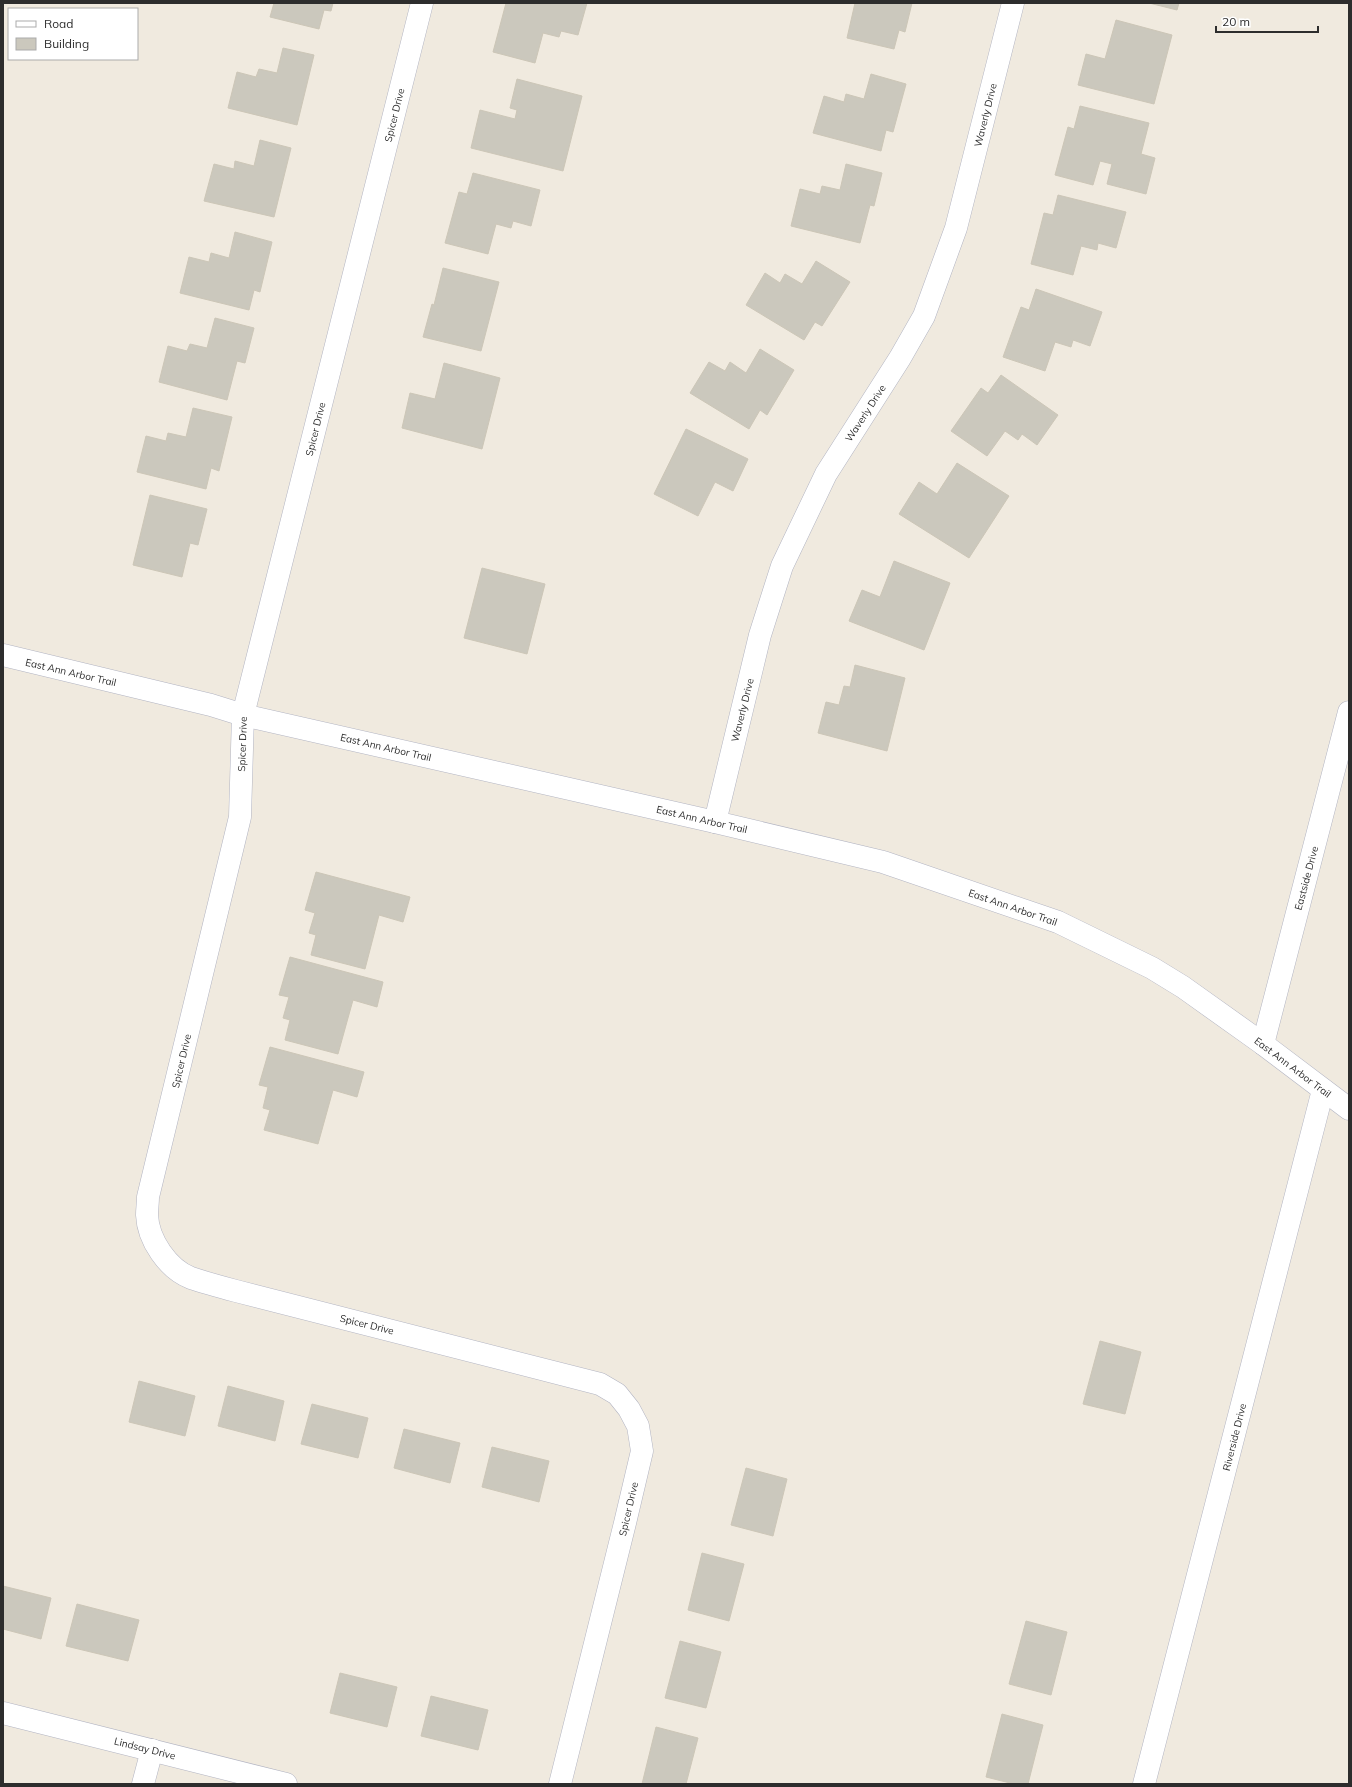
<svg xmlns="http://www.w3.org/2000/svg" width="1352" height="1787" viewBox="0 0 1352 1787" font-family="Mulish,sans-serif">
	<rect width="100%" height="100%" fill="#f0eadf"/>
	<g fill="#cbc8bd" stroke="#ccc6b7">
		<polygon points="274,3 333,3 331,11 324,10 319,29 270,17"/>
		<polygon points="506,3 515,4 587,3 578,35 561,31 559,37 543,33 535,63 493,52"/>
		<polygon points="855,3 912,3 905,32 899,30 894,49 847,38"/>
		<polygon points="1149,3 1179,3 1177,10"/>
		<polygon points="1116,20 1172,35 1154,104 1078,85 1086,54 1105,59"/>
		<polygon points="283,48 314,55 297,125 228,108 237,72 256,77 259,69 277,73"/>
		<polygon points="871,74 906,84 893,132 886,130 881,151 813,133 824,96 844,102 846,94 864,99"/>
		<polygon points="517,79 582,96 563,171 471,148 480,110 515,119 517,110 510,108"/>
		<polygon points="1080,106 1149,123 1141,154 1155,158 1146,194 1107,184 1112,164 1100,161 1093,185 1055,175 1068,127 1074,129"/>
		<polygon points="260,140 291,148 274,217 204,201 214,164 234,169 235,161 254,166"/>
		<polygon points="846,164 882,173 874,206 870,205 860,243 791,226 800,189 820,194 822,186 840,190"/>
		<polygon points="473,173 540,190 531,226 513,221 511,228 496,224 488,254 445,243 459,192 467,194"/>
		<polygon points="1058,195 1126,212 1116,248 1098,243 1097,250 1081,246 1073,275 1031,264 1044,213 1053,215"/>
		<polygon points="235,232 272,242 260,292 254,290 249,310 180,293 189,257 209,262 211,253 229,258"/>
		<polygon points="816,261 850,282 822,326 815,322 804,340 746,305 765,273 780,283 785,274 802,284"/>
		<polygon points="443,268 499,282 481,351 423,337 432,304 434,305"/>
		<polygon points="1036,289 1102,312 1090,346 1073,340 1071,347 1055,342 1045,371 1003,357 1021,307 1029,310"/>
		<polygon points="215,318 254,328 245,363 237,361 227,400 159,382 168,346 187,351 190,344 207,348"/>
		<polygon points="760,349 794,370 767,415 760,410 749,429 690,393 709,362 725,371 730,362 746,373"/>
		<polygon points="444,363 500,378 482,449 402,428 410,393 435,399"/>
		<polygon points="1001,375 1058,415 1037,445 1022,434 1018,440 1005,431 987,456 951,431 981,388 988,393"/>
		<polygon points="193,408 232,417 219,471 211,468 206,489 137,472 146,436 166,441 168,433 186,437"/>
		<polygon points="686,429 748,459 733,491 715,482 698,516 654,494"/>
		<polygon points="957,463 1009,496 969,558 899,514 919,482 937,494"/>
		<polygon points="150,495 207,509 198,545 190,543 182,577 133,565"/>
		<polygon points="894,561 950,583 924,650 849,621 862,590 880,597"/>
		<polygon points="482,568 545,584 527,654 464,638"/>
		<polygon points="855,665 905,678 887,751 818,733 826,702 839,705 844,686 850,687"/>
		<polygon points="316,872 410,897 403,922 379,915 365,969 311,955 316,935 309,933 315,913 305,910"/>
		<polygon points="290,957 383,982 377,1007 353,1000 338,1054 285,1040 290,1020 283,1018 289,997 279,995"/>
		<polygon points="270,1047 364,1072 357,1097 333,1090 318,1144 264,1130 270,1110 263,1108 268,1087 259,1085"/>
		<polygon points="1100,1341 1141,1352 1125,1414 1083,1404"/>
		<polygon points="139,1381 195,1396 185,1436 129,1422"/>
		<polygon points="228,1386 284,1401 275,1441 218,1426"/>
		<polygon points="312,1404 368,1418 358,1458 301,1444"/>
		<polygon points="404,1429 460,1443 450,1483 394,1468"/>
		<polygon points="492,1447 549,1461 539,1502 482,1487"/>
		<polygon points="746,1468 787,1479 773,1536 731,1525"/>
		<polygon points="702,1553 744,1564 729,1621 688,1610"/>
		<polygon points="3,1586 51,1598 41,1639 3,1629"/>
		<polygon points="77,1604 139,1620 128,1661 66,1646"/>
		<polygon points="1026,1621 1067,1632 1051,1695 1009,1684"/>
		<polygon points="680,1641 721,1652 706,1708 665,1698"/>
		<polygon points="340,1673 397,1687 387,1727 330,1713"/>
		<polygon points="431,1696 488,1710 478,1750 421,1736"/>
		<polygon points="1002,1714 1043,1725 1028,1784 1014,1784 986,1777"/>
		<polygon points="656,1727 698,1738 686,1784 642,1784"/>
	</g>
	<g fill="none" stroke-linecap="round" stroke-linejoin="round">
		<defs>
			<g id="street">
				<path d="M422,3L243,715L240,817L148,1197C148,1203 147,1209 147,1215C148,1240 168,1269 191,1278C206,1283 221,1287 236,1291L600,1384L617,1394L629,1409L638,1426L642,1451L625,1523L560,1784"/>
				<polyline points="715,822 760,635 782,566 826,474 900,358 924,316 956,228 1013,3"/>
				<polyline points="1263,1044 1349,712"/>
				<polyline points="3,1713 286,1784"/>
				<polyline points="143,1784 152,1750"/>
				<polyline points="1144,1784 1323,1090"/>
			</g>
			<polyline id="secondary" points="3,655 211,705 243,715 715,822 883,862 1058,922 1152,968 1183,987 1263,1044 1349,1109"/>
		</defs>
		<use href="#street" stroke="#b2b4c2" stroke-width="23"/>
		<use href="#secondary" stroke="#b2b4c2" stroke-width="23"/>
		<use href="#street" stroke="#fff" stroke-width="22"/>
		<use href="#secondary" stroke="#fff" stroke-width="22"/>
	</g>
	<g text-anchor="middle" stroke-width="3" stroke-linejoin="round" paint-order="stroke">
		<g font-size="10" fill="#2d2d2d" stroke="#fff">
			<text transform="translate(394 115) rotate(-76)" y="4">Spicer Drive</text>
			<text transform="translate(985 115) rotate(-76)" y="4">Waverly Drive</text>
			<text transform="translate(865 413) rotate(-57)" y="4">Waverly Drive</text>
			<text transform="translate(315 429) rotate(-76)" y="4">Spicer Drive</text>
			<text transform="translate(71 672) rotate(13)" y="4">East Ann Arbor Trail</text>
			<text transform="translate(742 710) rotate(-76)" y="4">Waverly Drive</text>
			<text transform="translate(242 744) rotate(-88)" y="4">Spicer Drive</text>
			<text transform="translate(386 747) rotate(13)" y="4">East Ann Arbor Trail</text>
			<text transform="translate(702 819) rotate(13)" y="4">East Ann Arbor Trail</text>
			<text transform="translate(1306 878) rotate(-75)" y="4">Eastside Drive</text>
			<text transform="translate(1013 907) rotate(19)" y="4">East Ann Arbor Trail</text>
			<text transform="translate(181 1061) rotate(-77)" y="4">Spicer Drive</text>
			<text transform="translate(1293 1067) rotate(37)" y="4">East Ann Arbor Trail</text>
			<text transform="translate(367 1324) rotate(14)" y="4">Spicer Drive</text>
			<text transform="translate(1234 1437) rotate(-76)" y="4">Riverside Drive</text>
			<text transform="translate(628 1509) rotate(-77)" y="4">Spicer Drive</text>
			<text transform="translate(145 1748) rotate(14)" y="4">Lindsay Drive</text>
		</g>
	</g>
	<rect width="1352" height="1787" fill="none" stroke="#2d2d2d" stroke-width="8"/>
	<rect x="8" y="8" width="130" height="52" fill="#ffffff" stroke="#ababab"/>
	<rect x="16" y="21" width="20" height="6" fill="#ffffff" stroke="#ababab"/>
	<text x="44" y="28" font-size="12" fill="#2d2d2d">Road</text>
	<rect x="16" y="38" width="20" height="12" fill="#cbc8bd" stroke="#ababab"/>
	<text x="44" y="48" font-size="12" fill="#2d2d2d">Building</text>
	<path d="M1216 26v6h102v-6" fill="none" stroke="#2d2d2d" stroke-width="2"/>
	<text x="1222" y="26" font-size="12" fill="#2d2d2d" stroke="#ffffff" stroke-width="3" paint-order="stroke">20 m</text>
</svg>
